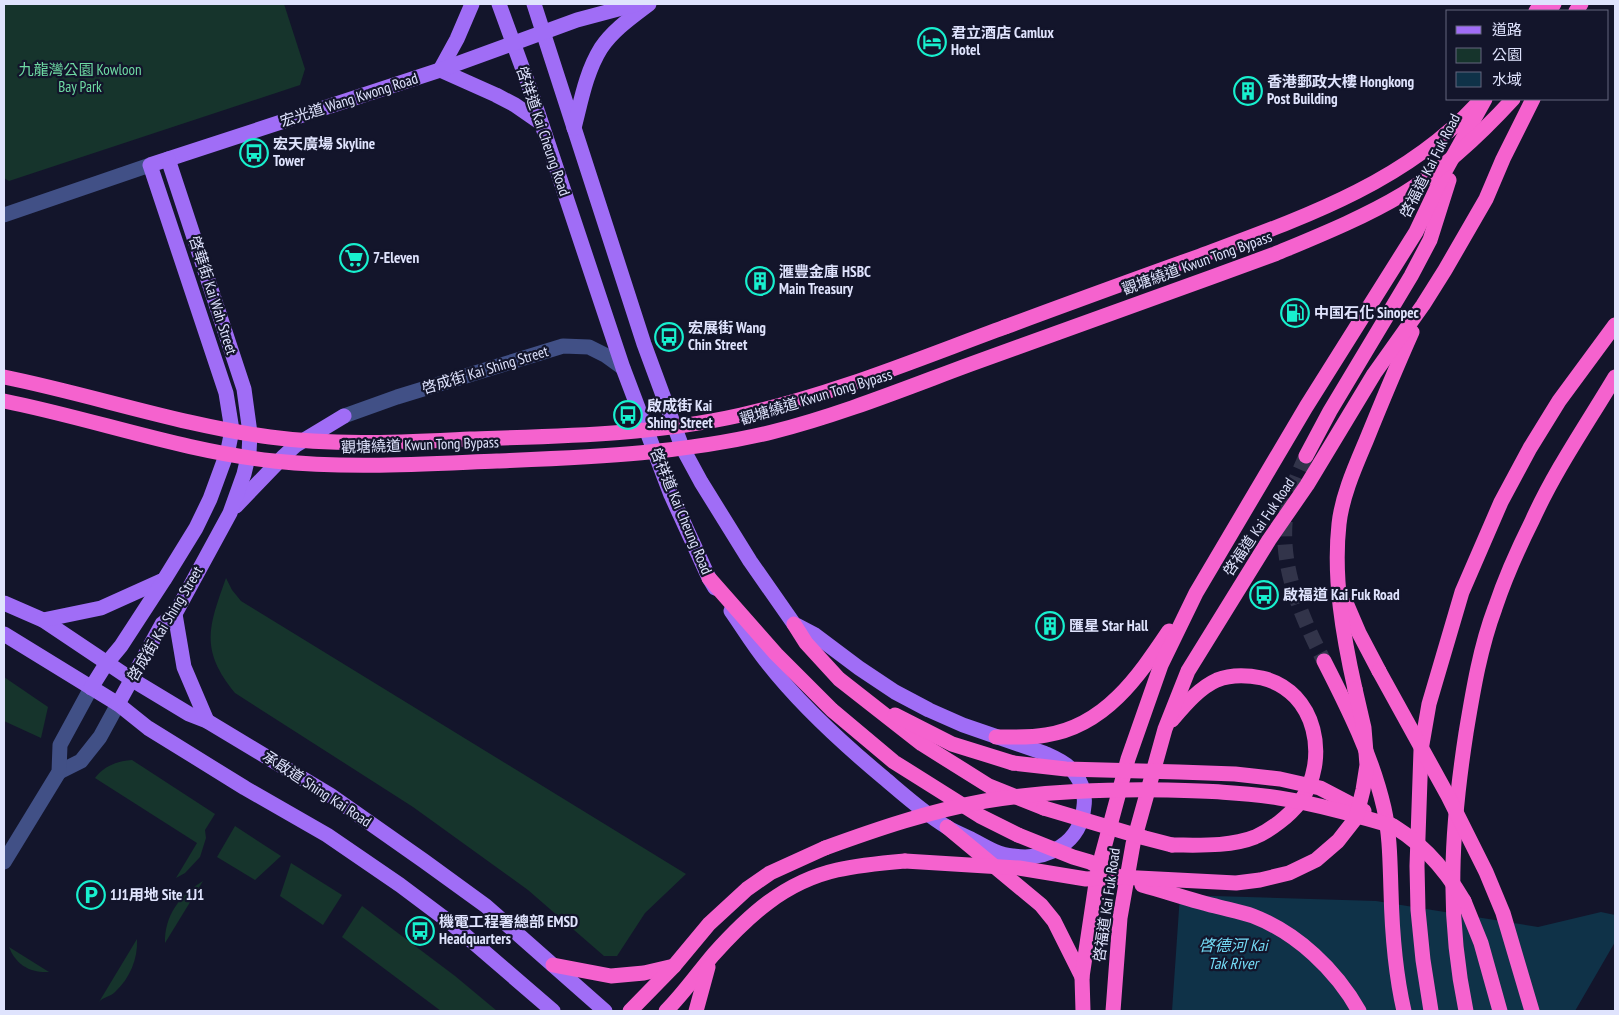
<svg xmlns="http://www.w3.org/2000/svg" width="1619" height="1015" viewBox="0 0 1619 1015" font-family="'PT Sans Narrow','Noto Sans TC',sans-serif">
	<rect width="100%" height="100%" fill="#13152b"/>
	<g fill="#16342c">
		<polygon points="4,4 284,4 305,69 300,85 9,181 4,178"/>
		<path d="M226,578L232,590L241,601L686,874L645,913L617,956H604L528,890L413,807L235,693C199,649 209,626 226,578Z"/>
		<polygon points="4,677 48,707 41,738 4,721"/>
		<path d="M132,760L215,814L205,830L206,838L200,857L185,873L176,878L197,843L95,778C104,766 117,761 132,760Z"/>
		<polygon points="235,826 281,856 255,880 217,857"/>
		<polygon points="291,863 342,895 323,925 280,896"/>
		<path d="M203,881L165,943C164,916 180,895 203,881Z"/>
		<polygon points="362,906 455,976 497,1011 441,1011 342,937"/>
		<path d="M137,939C138,959 130,978 115,992C110,997 103,997 99,1002Z"/>
		<path d="M9,947L49,972C30,973 16,965 9,947Z"/>
	</g>
	<polygon fill="#0f3248" points="1180,895 1376,901 1538,927 1601,912 1615,915 1615,942 1575,1011 1172,1011"/>
	<g fill="none" stroke-linecap="round" stroke-linejoin="round">
		<path stroke="#32344a" stroke-width="15" stroke-dasharray="15 8" stroke-linecap="butt" d="M1306,456C1298,474 1289,494 1286,514C1279,566 1301,616 1324,661"/>
		<g stroke="#415086" stroke-width="15">
			<polyline points="4,215 150,165"/>
			<polyline points="344,416 397,397 563,346 589,347 605,355 623,368"/>
			<polyline points="59,772 81,761 100,737 118,704"/>
			<polyline points="4,862 59,772 60,745 91,688"/>
		</g>
		<g stroke="#a06df6" stroke-width="15">
			<polyline points="499,4 529,86 623,368 671,495 709,578 715,588"/>
			<path d="M534,4L644,344L682,447L701,482L750,561L794,624L815,635L859,668L895,692L929,710L963,725L1044,753C1053,757 1063,761 1070,768C1080,778 1086,792 1084,806C1081,843 1048,861 1013,856C998,855 984,846 971,839C963,835 955,832 947,827C925,814 904,795 884,778C842,743 800,705 766,661C753,645 743,628 731,611"/>
			<polyline points="440,70 496,95 515,105 541,123"/>
			<polyline points="440,70 457,39 472,4"/>
			<path d="M574,128C581,101 586,72 601,48C613,30 632,17 649,4"/>
			<polyline points="236,506 284,456 296,445 344,416"/>
			<polyline points="4,603 43,620 131,679 189,714 207,721 330,795 424,861 486,906 605,1011"/>
			<polyline points="175,614 184,667 207,721"/>
			<polyline points="43,620 101,608 161,581"/>
			<polyline points="4,634 118,704 148,728 245,788 327,835 400,885 452,924 553,1011"/>
			<polyline points="91,688 106,664 121,646 164,580 196,528 210,499 228,450 232,430 226,393 150,165 440,70 577,20 637,4"/>
			<polyline points="118,704 162,624 175,614 230,513 244,474 249,453 250,433 244,389 168,159"/>
		</g>
		<g stroke="#f562ce" stroke-width="15">
			<polyline points="1536,11 1541,4"/>
			<polyline points="1549,11 1554,4"/>
			<polyline points="1576,11 1581,4"/>
			<path d="M1005,327C1070,303 1135,279 1200,256C1299,219 1403,184 1476,105"/>
			<polyline points="1306,456 1330,411 1411,276 1430,240 1449,180"/>
			<polyline points="709,578 776,654 832,710 894,762 980,816 1018,835"/>
			<polyline points="1347,605 1359,633 1379,671"/>
			<polyline points="794,624 806,643 839,679 922,744 989,786 1044,808"/>
			<path d="M1324,661C1348,708 1372,756 1384,808C1390,835 1390,863 1391,891C1392,931 1395,972 1404,1011"/>
			<path d="M1355,689C1343,636 1333,578 1339,524C1342,496 1355,467 1366,441C1381,404 1396,368 1412,332"/>
			<polyline points="895,715 952,744 1013,763"/>
			<path d="M996,737C1012,737 1029,738 1046,735C1105,726 1138,677 1169,631"/>
			<polyline points="947,827 1041,905 1054,921 1082,977"/>
			<path d="M1172,845C1198,845 1230,847 1255,837C1271,830 1289,816 1300,802C1330,760 1317,691 1262,678C1247,675 1232,674 1217,680C1199,688 1185,705 1172,720"/>
			<path d="M1142,885C1168,892 1193,901 1219,907C1231,910 1242,912 1253,916C1297,933 1336,970 1359,1011"/>
			<polyline points="1464,901 1481,943 1500,1011"/>
			<polyline points="553,965 611,976 644,973 674,966"/>
			<polyline points="630,1011 674,966 709,924 747,889 770,873 825,848"/>
			<path d="M666,1011C683,994 697,974 713,955C748,916 784,882 837,870C859,865 882,863 905,861"/>
			<polyline points="696,1011 708,967"/>
			<polyline points="1083,1011 1082,977 1098,870 1128,759 1161,665 1196,593 1306,407 1416,232 1445,171 1485,99"/>
			<polyline points="1113,1011 1120,918 1133,844 1165,729 1188,671 1269,540 1307,485 1374,374 1423,305 1445,270 1486,199 1503,159 1533,99"/>
			<polyline points="1431,1011 1423,960 1418,910 1417,866 1421,750 1429,704 1462,592 1501,502 1530,448 1559,401 1615,325"/>
			<path d="M1466,1011C1446,915 1451,830 1466,733C1473,691 1480,648 1495,608C1505,578 1518,549 1532,521C1555,470 1587,424 1615,377"/>
		</g>
		<g stroke="#f562ce" stroke-width="15">
			<path d="M4,377C93,395 180,425 270,437C336,446 403,442 470,439C561,436 652,435 741,415C832,395 918,359 1005,327"/>
			<path d="M4,401C94,419 182,451 274,461C348,469 423,464 497,461C590,457 681,454 772,432C840,415 906,388 971,364C1073,327 1174,291 1275,254C1318,236 1363,218 1403,194C1445,168 1480,135 1513,99"/>
			<polyline points="1379,671 1448,796 1486,872 1503,913 1532,1011"/>
			<polyline points="1013,763 1066,769 1179,772 1235,774 1280,779 1320,788 1364,811"/>
			<polyline points="1044,808 1145,838 1172,845"/>
			<path d="M1384,821C1419,839 1444,867 1464,901"/>
			<polyline points="1018,835 1073,857 1090,862 1119,877"/>
			<path d="M825,848C877,829 930,811 985,801C1045,791 1105,789 1166,790C1203,791 1242,792 1279,798C1317,804 1355,815 1393,826"/>
			<polyline points="905,861 1019,868 1086,879 1119,877 1236,883 1260,880 1289,873 1316,860 1338,841 1356,818 1363,790 1367,765 1364,728 1355,689"/>
		</g>
	</g>
	<defs>
		<symbol id="hotel-ring" viewBox="-11 -11 22 22"><circle r="9.5" fill="#13152b" stroke="#18f0ce" stroke-width="1.5"/><path d="M-6-4.5h1.5V1H6V5H4.5V3h-9V5H-6ZM-4 0a1.8 1.8 0 1 1 3.6 0ZM.5 0V-2.5h3Q6-2.5 6 0Z" fill="#18f0ce"/></symbol>
		<symbol id="building-ring" viewBox="-11 -11 22 22"><circle r="9.5" fill="#13152b" stroke="#18f0ce" stroke-width="1.5"/><path d="M-4-6H4V6H1V3H-1V6H-4ZM-2.5-4.3h1.7v1.8h-1.7ZM.8-4.3h1.7v1.8H.8ZM-2.5-1h1.7V.8h-1.7ZM.8-1h1.7V.8H.8Z" fill="#18f0ce"/></symbol>
		<symbol id="bus-ring" viewBox="-11 -11 22 22"><circle r="9.5" fill="#13152b" stroke="#18f0ce" stroke-width="1.5"/><path d="M-5-6H5V4H4V6H2V4H-2V6H-4V4H-5ZM-3.5-4V0h7V-4ZM-3.5 1.2v1.5H-2V1.2ZM2 1.2v1.5H3.5V1.2Z" fill="#18f0ce"/></symbol>
		<symbol id="supermarket-ring" viewBox="-11 -11 22 22"><circle r="9.5" fill="#13152b" stroke="#18f0ce" stroke-width="1.5"/><path d="M-6-5.5h2.5l.6 2H6L4.5 2H-2.5L-4.4-4H-6ZM-1.5 3.2a1.3 1.3 0 1 0 .1 0ZM3 3.2a1.3 1.3 0 1 0 .1 0Z" fill="#18f0ce"/></symbol>
		<symbol id="fuel-ring" viewBox="-11 -11 22 22"><circle r="9.5" fill="#13152b" stroke="#18f0ce" stroke-width="1.5"/><path d="M-5.5-6h7V0h2V4h1.3V-2.5L3-4.5l.8-.8L6-3V5H2.5V1h-1V6h-7ZM-4.2-4.7v3.2H.2V-4.7Z" fill="#18f0ce"/></symbol>
		<symbol id="parking-ring" viewBox="-11 -11 22 22"><circle r="9.5" fill="#13152b" stroke="#18f0ce" stroke-width="1.5"/><path d="M-3.5-5.5H1a3.5 3.5 0 0 1 0 7H-1V5.5H-3.5ZM-1-3.4V-.6H.8a1.4 1.4 0 0 0 0-2.8Z" fill="#18f0ce"/></symbol>
	</defs>
	<g fill-rule="evenodd">
		<use href="#hotel-ring" x="916" y="26" width="32" height="32"/>
		<use href="#building-ring" x="1232" y="75" width="32" height="32"/>
		<use href="#bus-ring" x="238" y="137" width="32" height="32"/>
		<use href="#supermarket-ring" x="338" y="242" width="32" height="32"/>
		<use href="#building-ring" x="744" y="265" width="32" height="32"/>
		<use href="#fuel-ring" x="1279" y="297" width="32" height="32"/>
		<use href="#bus-ring" x="653" y="321" width="32" height="32"/>
		<use href="#bus-ring" x="612" y="399" width="32" height="32"/>
		<use href="#bus-ring" x="1248" y="579" width="32" height="32"/>
		<use href="#building-ring" x="1034" y="610" width="32" height="32"/>
		<use href="#parking-ring" x="75" y="879" width="32" height="32"/>
		<use href="#bus-ring" x="404" y="915" width="32" height="32"/>
	</g>
	<g text-anchor="middle" stroke-width="4.5" stroke-linejoin="round" paint-order="stroke">
		<g font-size="15" font-weight="bold" fill="#dfe3fd" stroke="#13152b" text-anchor="start">
			<text x="951" y="38">君立酒店 Camlux<tspan x="951" dy="17">Hotel</tspan></text>
			<text x="1267" y="87">香港郵政大樓 Hongkong<tspan x="1267" dy="17">Post Building</tspan></text>
			<text x="273" y="149">宏天廣場 Skyline<tspan x="273" dy="17">Tower</tspan></text>
			<text x="373" y="263">7-Eleven</text>
			<text x="779" y="277">滙豐金庫 HSBC<tspan x="779" dy="17">Main Treasury</tspan></text>
			<text x="1314" y="318">中国石化 Sinopec</text>
			<text x="688" y="333">宏展街 Wang<tspan x="688" dy="17">Chin Street</tspan></text>
			<text x="647" y="411">啟成街 Kai<tspan x="647" dy="17">Shing Street</tspan></text>
			<text x="1283" y="600">啟福道 Kai Fuk Road</text>
			<text x="1069" y="631">匯星 Star Hall</text>
			<text x="110" y="900">1J1用地 Site 1J1</text>
			<text x="439" y="927">機電工程署總部 EMSD<tspan x="439" dy="17">Headquarters</tspan></text>
		</g>
		<g font-size="15" fill="#6edaa3" stroke="#13152b">
			<text x="80" y="75">九龍灣公園 Kowloon<tspan x="80" dy="17">Bay Park</tspan></text>
		</g>
		<g font-size="15" fill="#dfe3fd" stroke="#13152b">
			<text transform="translate(349 100) rotate(-18)" y="5">宏光道 Wang Kwong Road</text>
			<text transform="translate(543 131) rotate(71)" y="5">啓祥道 Kai Cheung Road</text>
			<text transform="translate(1430 166) rotate(-63)" y="5">啓福道 Kai Fuk Road</text>
			<text transform="translate(1197 263) rotate(-20)" y="5">觀塘繞道 Kwun Tong Bypass</text>
			<text transform="translate(213 295) rotate(72)" y="5">啓華街 Kai Wah Street</text>
			<text transform="translate(485 370) rotate(-17)" y="5">啓成街 Kai Shing Street</text>
			<text transform="translate(816 397) rotate(-17)" y="5">觀塘繞道 Kwun Tong Bypass</text>
			<text transform="translate(420 445) rotate(-2)" y="5">觀塘繞道 Kwun Tong Bypass</text>
			<text transform="translate(681 511) rotate(67)" y="5">啓祥道 Kai Cheung Road</text>
			<text transform="translate(1259 527) rotate(-56)" y="5">啓福道 Kai Fuk Road</text>
			<text transform="translate(165 624) rotate(-59)" y="5">啓成街 Kai Shing Street</text>
			<text transform="translate(317 789) rotate(33)" y="5">承啟道 Shing Kai Road</text>
			<text transform="translate(1107 905) rotate(-82)" y="5">啓福道 Kai Fuk Road</text>
		</g>
		<g font-size="16" font-style="italic" fill="#74dbf6" stroke="#13152b">
			<text x="1233" y="951">啓德河 Kai<tspan x="1233" dy="18">Tak River</tspan></text>
		</g>
	</g>
	<rect width="1619" height="1015" fill="none" stroke="#dfe3fd" stroke-width="10"/>
	<rect x="1446" y="10" width="162" height="90" fill="#13152b" stroke="#65677f"/>
	<rect x="1456" y="26" width="25" height="8" fill="#a06df6" stroke="#65677f"/>
	<text x="1492" y="35" font-size="15" fill="#dfe3fd">道路</text>
	<rect x="1456" y="48" width="25" height="15" fill="#16342c" stroke="#65677f"/>
	<text x="1492" y="60" font-size="15" fill="#dfe3fd">公園</text>
	<rect x="1456" y="72" width="25" height="15" fill="#0f3248" stroke="#65677f"/>
	<text x="1492" y="85" font-size="15" fill="#dfe3fd">水域</text>
</svg>
